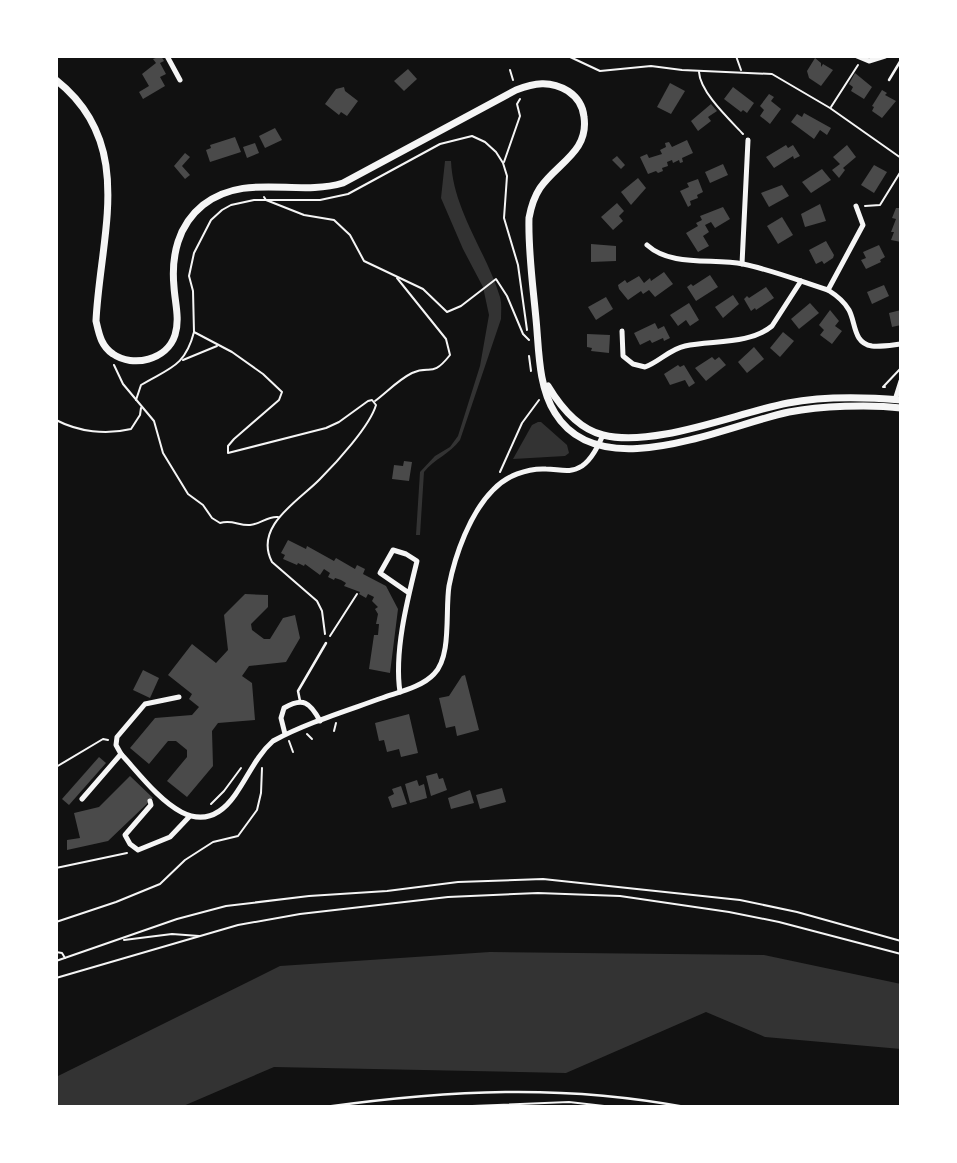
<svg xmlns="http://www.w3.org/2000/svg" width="957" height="1163" viewBox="0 0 957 1163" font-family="'Crimson Pro',serif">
	<rect width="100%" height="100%" fill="#111"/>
	<g fill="#333">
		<path d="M445,161H451C453,210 486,251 500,297C502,304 501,312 501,319L460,440C450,454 434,459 424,472L420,535H416L420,472L435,456L450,447L458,436L480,366L489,315L483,287L463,249L441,198Z"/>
		<polygon points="538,422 541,422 567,445 569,453 565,456 513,459 532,425"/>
		<polygon points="490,952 764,955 901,984 901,1049 765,1037 706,1012 566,1073 274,1067 181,1107 56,1107 56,1077 280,966"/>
	</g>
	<g fill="#4a4a4a">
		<polygon points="161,56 164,61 160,63 166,74 160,77 165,86 143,99 139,92 149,86 142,74 156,63 153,59"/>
		<polygon points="815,58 821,63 821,67 823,64 833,70 821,86 809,78 807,71"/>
		<polygon points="408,69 417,79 404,91 394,81"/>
		<polygon points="855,73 872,87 864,99 851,91 853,87 849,84"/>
		<polygon points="670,83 685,91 671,114 657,107"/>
		<polygon points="344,87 345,91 358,101 347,116 341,112 339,115 325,104 336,89"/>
		<polygon points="733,87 754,103 747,113 743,110 741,112 724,99"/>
		<polygon points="882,90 887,93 885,95 896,101 882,118 872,111 874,107 872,106"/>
		<polygon points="769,94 774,97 771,101 781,109 770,124 760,116 764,110 760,106"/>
		<polygon points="711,104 717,111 708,117 711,121 698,131 691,121"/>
		<polygon points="804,113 831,128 827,135 820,130 814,139 791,122 797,114 802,117"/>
		<polygon points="275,128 282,140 265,148 259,136"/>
		<polygon points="235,137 241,152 210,162 206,150 211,148 210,145"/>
		<polygon points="687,140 693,153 682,158 683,162 680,163 679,160 673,163 672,160 667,162 668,166 662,168 663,171 658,173 656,171 648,174 640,157 647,154 649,158 662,154 660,150 666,147 665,143 669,142 672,147"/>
		<polygon points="255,143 259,153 247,158 243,147"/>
		<polygon points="786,145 788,148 793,145 800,156 794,159 793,156 774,168 766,157"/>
		<polygon points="847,145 856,157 843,168 845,170 839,178 832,170 840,164 833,157"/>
		<polygon points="185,153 190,157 182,166 190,175 185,179 174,166"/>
		<polygon points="617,156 625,165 621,169 612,160"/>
		<polygon points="723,164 728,175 710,183 705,172"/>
		<polygon points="874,165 887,172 874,193 861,185"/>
		<polygon points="822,169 831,180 811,193 802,182"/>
		<polygon points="638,178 646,188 631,205 621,192"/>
		<polygon points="698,179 703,192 697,195 698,198 690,201 691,205 688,207 680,191 689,187 687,183"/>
		<polygon points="782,185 789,196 769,207 761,193"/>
		<polygon points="617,203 624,211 619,216 623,221 613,230 601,217"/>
		<polygon points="901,203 901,242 891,240 894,232 891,232 896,219 892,218 896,208 899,208"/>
		<polygon points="820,204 826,221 805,227 801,214"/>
		<polygon points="723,207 730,219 715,228 711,222 705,225 709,232 703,236 709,246 698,252 686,233 698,226 696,223 702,220 700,216"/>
		<polygon points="782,217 793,235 778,244 767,226"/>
		<polygon points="826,241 834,255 833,258 824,264 822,261 816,264 809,250"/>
		<polygon points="591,244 616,246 616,261 591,262"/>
		<polygon points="879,245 885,257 880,260 881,262 866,269 861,260 866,258 863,252"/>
		<polygon points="664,272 673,284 655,297 649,290 643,294 641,291 628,300 619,289 618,285 625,280 627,283 639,276 644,283 650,278 651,281"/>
		<polygon points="710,275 718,287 696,301 687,287 691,284 693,286"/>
		<polygon points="884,285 889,296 872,304 867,292"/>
		<polygon points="766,287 774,298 756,310 755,308 751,311 744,299 747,296 749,298"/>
		<polygon points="733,295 739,304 723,318 715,307"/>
		<polygon points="606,297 613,309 596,320 588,307"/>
		<polygon points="689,303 699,320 690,326 686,320 678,326 670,315"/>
		<polygon points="810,303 819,313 799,329 791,319"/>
		<polygon points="830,310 839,321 835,326 842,331 832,344 820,335 824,330 819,325"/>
		<polygon points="901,310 901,325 892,327 889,313"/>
		<polygon points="655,323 658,329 664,326 670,338 664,341 663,338 652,343 650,340 640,345 634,333"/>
		<polygon points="783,332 794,341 780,357 770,348"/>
		<polygon points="587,334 610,335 609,353 591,351 592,348 587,347"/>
		<polygon points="754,347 764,359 747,373 738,362"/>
		<polygon points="712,357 715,360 719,357 726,365 706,381 695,368"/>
		<polygon points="678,365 680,367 684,365 695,383 689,387 685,380 670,385 664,374"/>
		<polygon points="404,461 412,462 409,481 392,479 394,465 403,466"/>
		<polygon points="288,540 306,549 307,546 334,561 336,558 355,569 357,565 365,569 363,574 386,586 398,609 390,673 369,669 374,635 378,635 379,624 376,624 378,614 375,609 378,607 372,601 374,597 368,594 366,598 359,594 360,592 344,586 346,583 341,580 335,578 334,580 328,577 330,573 324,569 320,575 305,564 304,566 298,563 297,565 283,559 285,555 281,553"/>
		<polygon points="245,594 268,595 268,607 251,624 252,630 264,639 270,639 283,618 295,615 300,638 286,662 249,666 242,676 252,683 255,720 218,723 212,731 213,766 187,797 167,781 187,757 187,750 176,741 168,741 149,764 130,748 155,718 192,715 199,707 189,699 192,694 168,675 192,644 216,663 228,650 224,615"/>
		<polygon points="143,670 159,678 150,698 133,690"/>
		<polygon points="465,675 479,730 457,736 455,726 446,728 439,698 449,696 462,676"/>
		<polygon points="409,714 418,753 401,757 399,749 387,752 384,740 379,741 375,723"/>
		<polygon points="99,757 106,763 69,805 62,799"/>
		<polygon points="437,773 439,779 443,778 447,790 431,796 426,776"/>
		<polygon points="130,776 153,798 108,841 67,850 67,840 80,838 74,813 99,807"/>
		<polygon points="417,780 419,786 424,784 427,798 410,803 405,784"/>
		<polygon points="401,786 407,804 392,808 388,797 394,794 392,789"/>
		<polygon points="502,788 506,802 480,809 476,795"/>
		<polygon points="470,790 474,803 451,809 448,798"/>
	</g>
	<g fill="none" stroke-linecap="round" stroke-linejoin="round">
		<g stroke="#f5f5f5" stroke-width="2">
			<polyline points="568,56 600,71 651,66 682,70 772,74 830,108 901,158"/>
			<polyline points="736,56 741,70"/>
			<polyline points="510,70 513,80"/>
			<path d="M699,72C700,92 729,119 743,134"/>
			<polyline points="831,107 858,65"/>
			<polyline points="504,162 520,116 517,104 520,99"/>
			<polyline points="264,197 266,200 304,215 334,220 350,235 364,261 423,289 447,312 461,306 496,279 507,296 523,334 529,340"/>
			<polyline points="865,206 880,205 901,171"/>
			<polyline points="529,356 531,371"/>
			<polyline points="183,360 217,346"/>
			<path d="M114,365L123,384L154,421L163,453L188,494L203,505L212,518L220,523C232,519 239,526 250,525C261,524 267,516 278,517"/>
			<polyline points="885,387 883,387 901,368"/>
			<path d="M136,400L141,385C169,368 185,367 194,332"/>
			<path d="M375,401C387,392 398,380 412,373C431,364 431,379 450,355L446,339L397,278"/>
			<path d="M56,420C79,432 106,435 131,429L140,415L141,408"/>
			<polyline points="500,472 522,423 539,400"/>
			<path d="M325,634L322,611L317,601L272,562C253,526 300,500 320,479C336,463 370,426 376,405L372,400L368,401L339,422L326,428L228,453V446L234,439L279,400L282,392L263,374L232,352L194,332L193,291L189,276L194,253L211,220L222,210L231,205L254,200H320L348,194L440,144L472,136L485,142L496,152L503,163L507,176L504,218L518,265L527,330"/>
			<polyline points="330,636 357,594"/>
			<polyline points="334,731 336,723"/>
			<polyline points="307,734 312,739"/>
			<polyline points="289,741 293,752"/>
			<polyline points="56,767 103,739 108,740"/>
			<polyline points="211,804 224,791 241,768"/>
			<polyline points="56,868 127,853"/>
			<polyline points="56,922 116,902 160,884 185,860 213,842 238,836 257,810 261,793 262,768"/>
			<polyline points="124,940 172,934 199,936"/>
			<polyline points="56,952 62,953 65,958"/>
			<polyline points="56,961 177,919 226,906 309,896 387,891 458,882 543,879 740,900 797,912 901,941"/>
			<polyline points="56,978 238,925 300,914 448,897 538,893 620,896 729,912 779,922 901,954"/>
			<polyline points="447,1107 569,1102 613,1107"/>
		</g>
		<g stroke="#f5f5f5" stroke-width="2.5">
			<polyline points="889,80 901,60"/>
			<polyline points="300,701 298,691 326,643"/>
			<path d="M325,1107C449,1090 562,1084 685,1107"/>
		</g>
		<g stroke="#f5f5f5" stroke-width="5">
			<polyline points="167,56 180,80"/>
			<polyline points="857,56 869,61 885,56"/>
			<path d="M647,245C671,267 713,258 743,264C772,270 800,281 828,290C836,295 844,301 849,310C856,323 853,343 872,346C881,347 892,345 901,344"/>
			<polyline points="742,264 748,140"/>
			<polyline points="828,290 863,225 856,206"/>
			<path d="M622,331L623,356L633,364L645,367C659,362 670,349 685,346C712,340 749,345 772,326L801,281"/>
			<polyline points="895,400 901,381"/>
			<path d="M400,692C394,652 407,601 417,561L406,554L393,550L380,573L409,593"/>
			<path d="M179,697L145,704L117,737L116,745L121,754C150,785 195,852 235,795C248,777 256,756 273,741C306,723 346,711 382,698C399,692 422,687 434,674C452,656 445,611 449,586C455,555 470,513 493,490C506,476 527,468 546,469C559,469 570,474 582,466C592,459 598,446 603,435"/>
			<path d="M285,734L281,718L284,708C303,697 310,702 320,721"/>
			<polyline points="82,799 121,754"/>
			<polyline points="150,801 151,805 125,835 130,844 138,850 170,837 189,817"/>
		</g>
		<g stroke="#f5f5f5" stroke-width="7">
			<path d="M56,80C137,144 100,235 96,321C99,334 101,346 113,354C133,368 167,360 175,335C180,319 175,303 174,287C171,256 178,225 203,205C245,172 297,197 343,183L516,90C534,83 550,80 568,91C577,97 583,106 584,117C589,152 557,163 540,188C534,197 531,207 529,218C528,251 533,286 536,319C539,349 538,386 555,413C600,487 726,425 789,412C820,406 870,404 901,408"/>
			<path d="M548,386C560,406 579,429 603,435C654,448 736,413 788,403C824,396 864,397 901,400"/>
		</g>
	</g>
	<rect width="957" height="1163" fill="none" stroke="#ffffff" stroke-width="116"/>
</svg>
